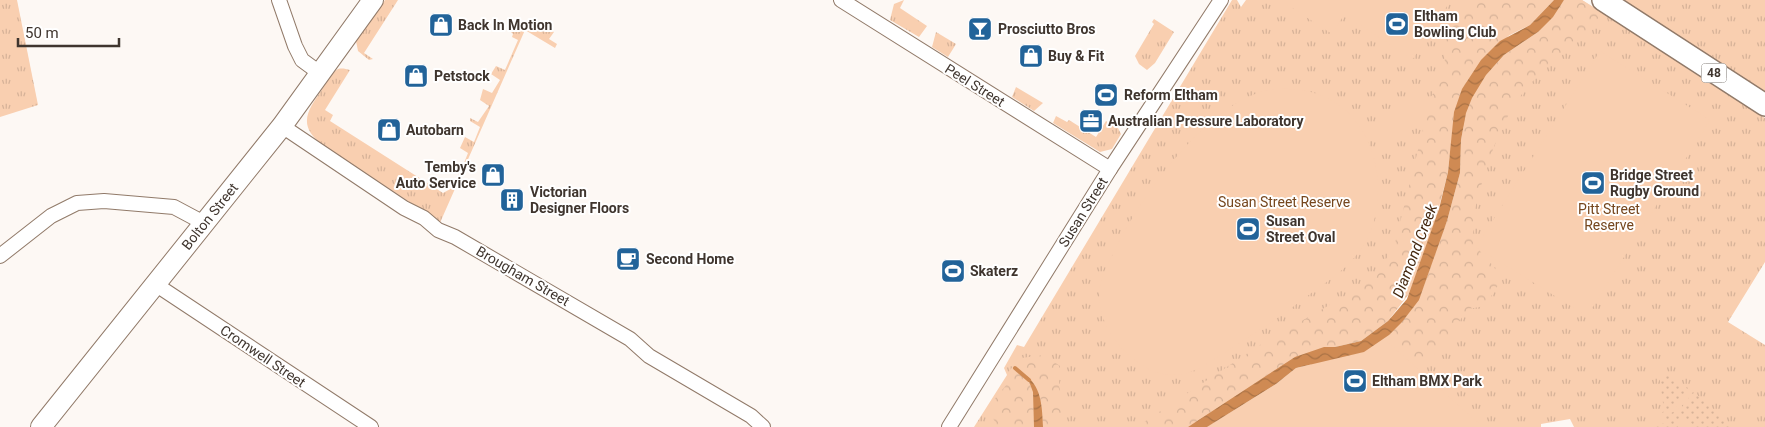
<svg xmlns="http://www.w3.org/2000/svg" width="1765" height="427" viewBox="0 0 1765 427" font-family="Roboto,sans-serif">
	<defs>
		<pattern id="grass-tufts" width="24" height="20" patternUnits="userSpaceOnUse" patternTransform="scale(1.25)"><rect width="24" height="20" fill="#f9cfb0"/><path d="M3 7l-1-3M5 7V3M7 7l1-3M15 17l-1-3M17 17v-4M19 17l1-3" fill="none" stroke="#d6b298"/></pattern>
		<pattern id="forest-crowns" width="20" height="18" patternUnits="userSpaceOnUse" patternTransform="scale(1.25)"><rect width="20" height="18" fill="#f9cfb0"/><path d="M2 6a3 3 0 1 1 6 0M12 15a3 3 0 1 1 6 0" fill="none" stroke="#d6b298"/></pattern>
		<pattern id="garden-dots" width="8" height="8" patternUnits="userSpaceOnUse" patternTransform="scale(1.25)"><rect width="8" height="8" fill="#f9cfb0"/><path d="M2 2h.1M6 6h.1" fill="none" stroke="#d6b298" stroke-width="1.8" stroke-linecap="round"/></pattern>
		<pattern id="water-waves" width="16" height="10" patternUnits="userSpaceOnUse" patternTransform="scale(1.25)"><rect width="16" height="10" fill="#cf8a53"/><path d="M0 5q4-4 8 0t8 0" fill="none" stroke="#a97245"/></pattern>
	</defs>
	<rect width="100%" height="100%" fill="#fdf8f4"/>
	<g fill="url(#grass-tufts)">
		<polygon points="0,0 17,0 38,105 0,117"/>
		<polygon points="385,0 398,0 364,53 373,59 369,60 358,51 356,41"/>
		<polygon points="904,0 900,8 927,26 919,37 890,20 894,4"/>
		<polygon points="1232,0 1237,0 1241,7 1246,0 1554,0 1508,36 1449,156 1335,347 1188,427 974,427 1007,375 1004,368 1017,345 1024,347"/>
		<polygon points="1564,0 1582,0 1621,25 1635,29 1688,69 1765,118 1765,262 1728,322 1765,345 1765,427 1574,427 1570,419 1541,424 1541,427 1207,427 1317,361 1364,352 1419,300 1442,232"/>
		<polygon points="1624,0 1765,0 1765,92 1631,9 1633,6"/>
		<polygon points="1154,19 1174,32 1155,63 1147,70 1139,64 1135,56 1154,24 1152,22"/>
		<path d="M516,23L526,29L544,27L554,32L549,39L557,44L555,48L525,30L439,225L426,213L323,145C296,125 308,110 323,88C327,82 332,72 338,69C342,68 346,69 350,70L325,110L333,115L330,121L443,193L454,187L459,174L450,167L452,162L462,168L468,153L460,148L465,137L474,142L480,127L470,121V118L478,122L489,106L480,100L483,89L492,93L500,80L491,74L496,66L505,70L518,40L512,37L513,34L511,32Z"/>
		<polygon points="936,32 956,44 948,57 932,47"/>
		<polygon points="1016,87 1043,103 1034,111 1012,97"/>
		<polygon points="1056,116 1067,122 1069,120 1096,137 1106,121 1118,128 1121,134 1112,149 1100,152 1053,123"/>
	</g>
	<g fill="url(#forest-crowns)">
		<path d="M1474,0H1554L1530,25L1508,36L1481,60L1462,89L1454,112L1448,172L1434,227L1412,290L1388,321L1361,341L1335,347H1324L1295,357L1188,427H1140L1144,422L1263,343L1375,279L1395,243L1431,97L1446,71C1441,39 1449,21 1474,0Z"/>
		<path d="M1564,0H1582L1603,13C1578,42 1545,64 1522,94C1496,129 1483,176 1473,218C1470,260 1495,254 1500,282L1485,306L1468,309L1436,354L1424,365L1411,371L1207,427L1317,361L1364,352L1389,335L1414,307L1425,284L1447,221L1460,173L1461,140L1466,113L1472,98L1486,75L1504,55L1538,32Z"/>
		<path d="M1044,355L1060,366L1059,386L1064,406L1063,427H1043C1042,410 1043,388 1027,378L1033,392L1034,427H995L996,423L990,414L993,401L1007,384L1010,370L1021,358Z"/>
	</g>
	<g fill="url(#garden-dots)">
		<polygon points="1666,374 1688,388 1677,406 1662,413 1664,410 1659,375"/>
		<polygon points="1693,392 1696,394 1734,427 1696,427 1685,418 1681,419 1678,427 1656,427 1664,423 1664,417 1682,407"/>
	</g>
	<g fill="#f9cfb0">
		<polygon points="1280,0 1451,0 1413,59 1344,15 1332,34"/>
		<polygon points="1600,51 1710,120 1587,316 1476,247"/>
		<path d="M1274,89C1311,87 1342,98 1362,130C1383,163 1384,217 1361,249C1348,268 1328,281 1310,294C1275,321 1237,345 1200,368C1177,379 1156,377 1136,361C1113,344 1096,317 1100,286C1102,273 1110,260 1116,248C1142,195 1211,97 1274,89Z"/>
		<polygon points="1417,97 1426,109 1386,141 1377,129"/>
		<polygon points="1383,338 1483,427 1207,427 1276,384 1296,368 1364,352"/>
	</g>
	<g fill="url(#water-waves)">
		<polygon points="1554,0 1564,0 1553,17 1538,32 1504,55 1486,75 1472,98 1466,113 1461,140 1460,173 1447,221 1419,300 1402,322 1389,335 1364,352 1296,368 1276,384 1207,427 1188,427 1295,357 1324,347 1335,347 1361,341 1388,321 1407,299 1439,209 1448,172 1454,112 1462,89 1481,60 1500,41 1530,25"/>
		<path d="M1027,376C1042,389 1042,408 1043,427H1034L1033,392Z"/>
	</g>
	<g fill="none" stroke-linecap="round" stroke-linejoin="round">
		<polyline stroke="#cf8a53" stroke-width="4" points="1015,368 1029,380"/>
		<defs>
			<g id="street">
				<polyline points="279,0 295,46 302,60 321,74"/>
				<polyline points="841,0 1110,169"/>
				<polyline points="282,126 404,208 424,218 438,230 455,237 630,339 649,356 751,416 763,427"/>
				<polyline points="0,256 51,216 77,203 104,201 174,207 204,223"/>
				<polyline points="155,284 371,427"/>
				<polyline points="949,427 1110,169 1221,0"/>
			</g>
			<g id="secondary">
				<path id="s1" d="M41,427L282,126L373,0"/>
			</g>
			<polyline id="primary" points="1603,0 1765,105"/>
		</defs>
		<use href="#street" stroke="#917a69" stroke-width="16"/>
		<use href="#secondary" stroke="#917a69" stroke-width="22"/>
		<use href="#primary" stroke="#917a69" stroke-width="24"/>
		<use href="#street" stroke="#fff" stroke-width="14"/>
		<use href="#secondary" stroke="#fff" stroke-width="20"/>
		<use href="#primary" stroke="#fff" stroke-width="21"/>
	</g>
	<defs>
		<symbol id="stadium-square" viewBox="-11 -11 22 22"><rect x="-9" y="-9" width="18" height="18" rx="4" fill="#226399" stroke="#fff"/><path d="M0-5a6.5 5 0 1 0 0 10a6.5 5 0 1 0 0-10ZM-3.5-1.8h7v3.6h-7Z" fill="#fff"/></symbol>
		<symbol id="shop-square" viewBox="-11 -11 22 22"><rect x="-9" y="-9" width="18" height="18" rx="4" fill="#226399" stroke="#fff"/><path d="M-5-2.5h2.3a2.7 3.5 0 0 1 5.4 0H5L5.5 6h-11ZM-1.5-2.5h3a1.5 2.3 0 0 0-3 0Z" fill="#fff"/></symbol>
		<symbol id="bar-square" viewBox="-11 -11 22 22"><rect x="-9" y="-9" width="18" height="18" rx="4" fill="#226399" stroke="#fff"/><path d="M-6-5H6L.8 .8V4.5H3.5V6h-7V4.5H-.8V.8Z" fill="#fff"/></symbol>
		<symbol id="office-square" viewBox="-11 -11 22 22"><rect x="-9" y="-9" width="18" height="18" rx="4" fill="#226399" stroke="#fff"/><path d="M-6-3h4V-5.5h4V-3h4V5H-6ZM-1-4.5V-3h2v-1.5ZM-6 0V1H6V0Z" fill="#fff"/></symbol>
		<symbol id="building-square" viewBox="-11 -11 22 22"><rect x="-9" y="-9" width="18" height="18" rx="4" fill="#226399" stroke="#fff"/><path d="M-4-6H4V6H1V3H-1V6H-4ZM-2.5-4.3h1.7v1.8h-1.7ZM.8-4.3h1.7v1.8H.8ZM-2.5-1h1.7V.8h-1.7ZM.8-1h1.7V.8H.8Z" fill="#fff"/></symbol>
		<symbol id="cafe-square" viewBox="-11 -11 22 22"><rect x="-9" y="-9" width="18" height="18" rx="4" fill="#226399" stroke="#fff"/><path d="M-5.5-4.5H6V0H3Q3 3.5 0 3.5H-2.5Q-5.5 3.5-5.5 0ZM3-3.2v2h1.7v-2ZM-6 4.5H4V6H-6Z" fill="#fff"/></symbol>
	</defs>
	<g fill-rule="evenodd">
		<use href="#stadium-square" x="1383" y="10" width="28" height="28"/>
		<use href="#shop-square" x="427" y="11" width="28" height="28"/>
		<use href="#bar-square" x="966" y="15" width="28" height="28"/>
		<use href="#shop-square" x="1017" y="42" width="28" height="28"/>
		<use href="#shop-square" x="402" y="62" width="28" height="28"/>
		<use href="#stadium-square" x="1092" y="81" width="28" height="28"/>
		<use href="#office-square" x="1077" y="107" width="28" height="28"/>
		<use href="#shop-square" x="375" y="116" width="28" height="28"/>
		<use href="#shop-square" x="479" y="161" width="28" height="28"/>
		<use href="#stadium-square" x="1579" y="169" width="28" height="28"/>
		<use href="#building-square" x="498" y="186" width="28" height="28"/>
		<use href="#stadium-square" x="1234" y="215" width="28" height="28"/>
		<use href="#cafe-square" x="614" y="245" width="28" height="28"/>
		<use href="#stadium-square" x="939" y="257" width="28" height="28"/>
		<use href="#stadium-square" x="1341" y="367" width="28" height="28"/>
	</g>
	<g text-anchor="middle" stroke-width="4" stroke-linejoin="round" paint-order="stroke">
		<rect fill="#fff" stroke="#79726d" stroke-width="1" x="1701.5" y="63.5" width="25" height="19" rx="4"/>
		<g font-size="12" font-weight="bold" fill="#3f352e">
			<text x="1714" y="77">48</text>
		</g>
		<g font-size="14" font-weight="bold" fill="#3f352e" stroke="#fff" text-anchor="start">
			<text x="1414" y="21">Eltham<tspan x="1414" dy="16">Bowling Club</tspan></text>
			<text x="458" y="30">Back In Motion</text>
			<text x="998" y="34">Prosciutto Bros</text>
			<text x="1048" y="61">Buy &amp; Fit</text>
			<text x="434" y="81">Petstock</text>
			<text x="1124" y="100">Reform Eltham</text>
			<text x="1108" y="126">Australian Pressure Laboratory</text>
			<text x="406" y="135">Autobarn</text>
			<text x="476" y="172" text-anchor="end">Temby's<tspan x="476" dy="16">Auto Service</tspan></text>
			<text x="1610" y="180">Bridge Street<tspan x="1610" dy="16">Rugby Ground</tspan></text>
			<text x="530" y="197">Victorian<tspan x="530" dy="16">Designer Floors</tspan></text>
			<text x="1266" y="226">Susan<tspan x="1266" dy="16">Street Oval</tspan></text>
			<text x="646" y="264">Second Home</text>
			<text x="970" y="276">Skaterz</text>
			<text x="1372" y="386">Eltham BMX Park</text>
		</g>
		<g font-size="14" fill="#3f352e" stroke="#fff">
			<text transform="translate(975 85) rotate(32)" y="5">Peel Street</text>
			<text transform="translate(1083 212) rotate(-58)" y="5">Susan Street</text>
			<text dy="5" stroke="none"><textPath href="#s1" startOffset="270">Bolton Street</textPath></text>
			<text transform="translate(523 276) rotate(30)" y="5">Brougham Street</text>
			<text transform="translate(263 356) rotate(34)" y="5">Cromwell Street</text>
		</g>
		<g font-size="14" fill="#75461d" stroke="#fff">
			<text x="1284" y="207">Susan Street Reserve</text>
			<text x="1609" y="214">Pitt Street<tspan x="1609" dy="16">Reserve</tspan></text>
		</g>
		<g font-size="15" font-style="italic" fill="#44270f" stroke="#fff">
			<text transform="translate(1415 251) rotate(-69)" y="5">Diamond Creek</text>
		</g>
	</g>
	<path d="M18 38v8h101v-8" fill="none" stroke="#3f352e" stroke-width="2.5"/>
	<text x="25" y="38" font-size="15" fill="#3f352e" stroke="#ffffff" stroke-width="4" paint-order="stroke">50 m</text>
</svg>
